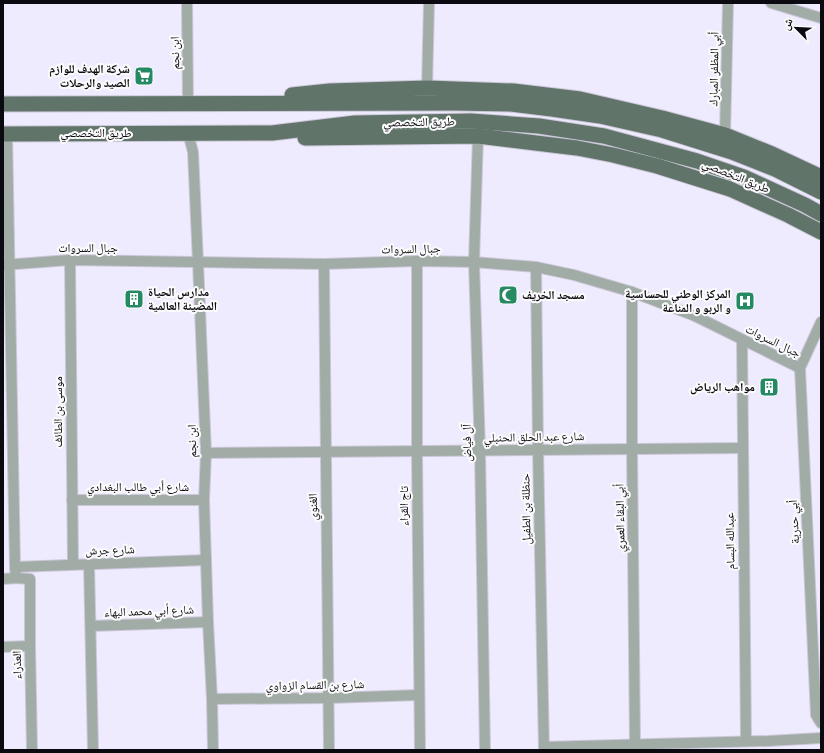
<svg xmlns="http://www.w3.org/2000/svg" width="824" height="753" viewBox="0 0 824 753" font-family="Commissioner,'Noto Naskh Arabic',sans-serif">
	<rect width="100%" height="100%" fill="#efebfe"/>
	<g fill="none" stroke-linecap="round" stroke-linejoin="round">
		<defs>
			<g id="minor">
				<polyline points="187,3 188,103"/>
				<polyline points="771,3 821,18"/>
				<polyline points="427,88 429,3"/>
				<polyline points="188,133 193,152 198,262 206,453 204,500 208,622 212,699 213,750"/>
				<polyline points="7,134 15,567 16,578"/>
				<polyline points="725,135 728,3"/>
				<polyline points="478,136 474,262 480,451 485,750"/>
				<polyline points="70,260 73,564"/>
				<polyline points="417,261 417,451 420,750"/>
				<polyline points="324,264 329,750"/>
				<polyline points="3,265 70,260 324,264 417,261 474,262 536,267 574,275 632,292 695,316 800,368"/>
				<polyline points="536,267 538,450 544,750"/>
				<polyline points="632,292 632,449 635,744"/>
				<polyline points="821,322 800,368 816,715 821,723"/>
				<polyline points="742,340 746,741"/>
				<polyline points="206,453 742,448"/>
				<polyline points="72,500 204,500"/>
				<polyline points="89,564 93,750"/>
				<polyline points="15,567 206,560"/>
				<polyline points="3,579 16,578 30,579 30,646 32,750"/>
				<polyline points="91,626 208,622"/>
				<polyline points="3,647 30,646"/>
				<polyline points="212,699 329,698 419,695"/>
				<polyline points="544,747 768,741 821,738"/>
			</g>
			<g id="primary">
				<polyline points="292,95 330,91 427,88 513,91 580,99 662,118 725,135 772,154 821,177"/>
				<polyline points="3,104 455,103 511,104 552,109 600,116 662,130 732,152 775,169 821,192"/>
				<polyline points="3,134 272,133 355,123 471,121 539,126 604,136 697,161 744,177 805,205 821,214"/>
				<polyline points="305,138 478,136 577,148 613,155 657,166 730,189 788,215 821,232"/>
			</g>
		</defs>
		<use href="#minor" stroke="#cbc7d8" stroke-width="12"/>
		<use href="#primary" stroke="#cbc7d8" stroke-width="17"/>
		<use href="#minor" stroke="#a1aca6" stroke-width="10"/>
		<use href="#primary" stroke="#61746a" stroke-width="15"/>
	</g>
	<defs>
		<symbol id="supermarket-square" viewBox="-11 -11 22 22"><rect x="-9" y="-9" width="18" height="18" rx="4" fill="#258963" stroke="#fbfbfb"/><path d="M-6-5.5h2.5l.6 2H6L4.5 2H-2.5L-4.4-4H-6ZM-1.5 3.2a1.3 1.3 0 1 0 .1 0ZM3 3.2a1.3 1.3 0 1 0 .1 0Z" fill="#fff"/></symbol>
		<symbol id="mosque-square" viewBox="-11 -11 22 22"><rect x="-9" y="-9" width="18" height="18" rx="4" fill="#258963" stroke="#fbfbfb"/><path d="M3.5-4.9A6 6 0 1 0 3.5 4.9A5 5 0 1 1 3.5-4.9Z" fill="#fff"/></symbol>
		<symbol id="building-square" viewBox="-11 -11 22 22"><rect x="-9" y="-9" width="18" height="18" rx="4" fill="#258963" stroke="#fbfbfb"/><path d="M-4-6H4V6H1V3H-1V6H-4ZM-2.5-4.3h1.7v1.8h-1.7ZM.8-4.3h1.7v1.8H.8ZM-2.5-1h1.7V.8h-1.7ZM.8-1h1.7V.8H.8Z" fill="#fff"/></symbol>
		<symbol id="hospital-square" viewBox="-11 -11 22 22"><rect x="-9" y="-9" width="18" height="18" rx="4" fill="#258963" stroke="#fbfbfb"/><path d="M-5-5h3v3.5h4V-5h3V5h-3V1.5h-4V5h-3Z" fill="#fff"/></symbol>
	</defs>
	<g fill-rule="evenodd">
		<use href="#supermarket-square" x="133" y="65" width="22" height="22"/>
		<use href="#mosque-square" x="497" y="284" width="22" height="22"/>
		<use href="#building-square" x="123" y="288" width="22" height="22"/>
		<use href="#hospital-square" x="734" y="290" width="22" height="22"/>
		<use href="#building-square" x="758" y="376" width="22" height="22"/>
	</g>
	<g text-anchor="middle" stroke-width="4" stroke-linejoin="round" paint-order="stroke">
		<g font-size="12" fill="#0c0a11" stroke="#fbfbfb">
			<text transform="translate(175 53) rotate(-91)" y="4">ابن نجم</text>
			<text transform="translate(714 69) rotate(-89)" y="4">أبي المظفر المبارك</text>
			<text transform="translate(419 122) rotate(-1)" y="4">طريق التخصصي</text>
			<text x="96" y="137">طريق التخصصي</text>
			<text transform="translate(736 176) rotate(22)" y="4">طريق التخصصي</text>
			<text x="88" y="252">جبال السروات</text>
			<text transform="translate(411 249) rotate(-1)" y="4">جبال السروات</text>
			<text transform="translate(773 341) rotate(26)" y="4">جبال السروات</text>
			<text transform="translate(58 412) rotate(-90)" y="4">موسى بن الطائف</text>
			<text transform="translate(534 437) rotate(-1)" y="4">شارع عبد الحلق الحنبلي</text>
			<text transform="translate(192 441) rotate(-91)" y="4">ابن نجم</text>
			<text transform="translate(467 443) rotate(-91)" y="4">آل فياض</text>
			<text x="138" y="491">شارع أبي طالب البغدادي</text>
			<text transform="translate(404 506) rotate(-90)" y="4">تاج القراء</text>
			<text transform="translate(313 507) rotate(-91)" y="4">الغنوي</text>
			<text transform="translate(526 509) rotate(-91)" y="4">حنظلة بن الطفيل</text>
			<text transform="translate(620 518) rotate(-91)" y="4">أبي البقاء العمري</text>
			<text transform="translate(794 522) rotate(-93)" y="4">أبي حدرية</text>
			<text transform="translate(730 541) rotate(-91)" y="4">عبدالله البسام</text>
			<text transform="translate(110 550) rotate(-2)" y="4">شارع جرش</text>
			<text transform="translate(149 611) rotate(-2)" y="4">شارع أبي محمد البهاء</text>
			<text transform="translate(17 665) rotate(-91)" y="4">العذراء</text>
			<text transform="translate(315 685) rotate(-1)" y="4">شارع بن القسام الزواوي</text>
		</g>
		<g font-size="12" font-weight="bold" fill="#0c0a11" stroke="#fbfbfb" text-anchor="end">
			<text x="130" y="73">شركة الهدف للوازم<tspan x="130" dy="14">الصيد والرحلات</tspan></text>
			<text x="148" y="296" text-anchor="start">مدارس الحياة<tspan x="148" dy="14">المضيئة العالمية</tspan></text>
			<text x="731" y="298">المركز الوطني للحساسية<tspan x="731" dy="14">و الربو و المناعة</tspan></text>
			<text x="522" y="299" text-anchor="start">مسجد الخريف</text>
			<text x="755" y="391">مواهب الرياض</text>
		</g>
	</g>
	<rect width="824" height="753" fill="none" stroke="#0c0a11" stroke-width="8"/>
	<g transform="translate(796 28) rotate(294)" stroke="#fbfbfb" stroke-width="3" paint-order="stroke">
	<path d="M0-3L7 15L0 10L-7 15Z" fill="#0c0a11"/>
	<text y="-6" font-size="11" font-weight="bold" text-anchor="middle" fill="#0c0a11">ش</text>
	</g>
</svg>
